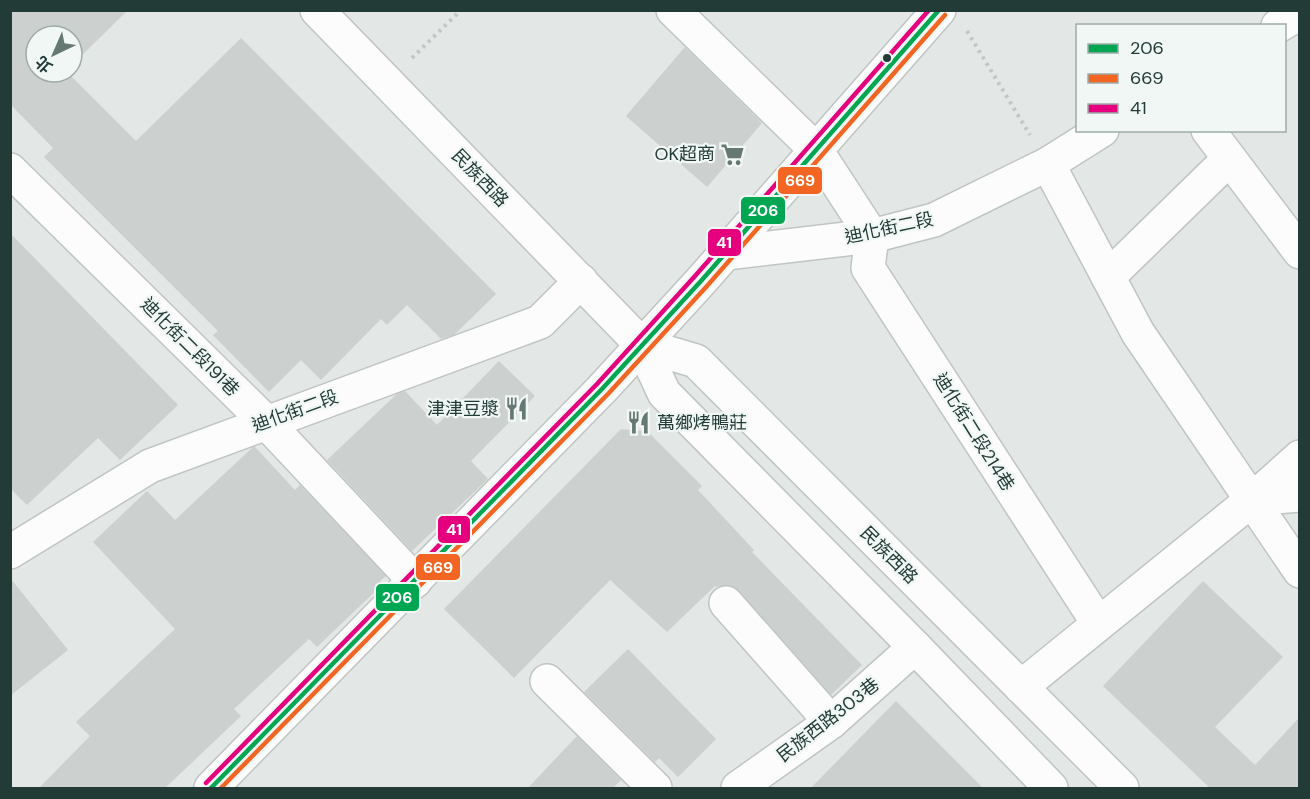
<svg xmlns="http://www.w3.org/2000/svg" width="1310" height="799" viewBox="0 0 1310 799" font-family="'DM Sans','Noto Sans TC',sans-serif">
	<rect width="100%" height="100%" fill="#e3e8e6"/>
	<g fill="#ccd1cf" stroke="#ccd1cf" stroke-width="1.5">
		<polygon points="10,10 127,10 72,64 72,36 36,36 36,72 66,72 136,142 241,39 495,294 454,334 441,338 407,304 387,324 381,318 321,379 301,359 269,391 214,335 219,331 45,157 54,148 10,103"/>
		<polygon points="685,48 761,123 707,186 627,116"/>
		<polygon points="10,234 177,405 120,459 98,437 27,504 10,487"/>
		<polygon points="499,362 534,396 470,461 487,479 412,550 328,460 398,394 405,392 437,426"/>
		<polygon points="621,430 647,432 701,486 697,490 753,550 751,552 861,665 831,694 740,591 731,585 714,586 667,631 610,579 514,677 445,609"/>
		<polygon points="254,447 295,491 300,486 385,576 379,581 382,584 317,646 309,638 233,709 240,716 163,789 39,789 91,736 77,722 176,629 94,542 147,492 175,521"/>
		<polygon points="10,579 67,650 10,695"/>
		<polygon points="1203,582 1282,657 1214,727 1255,766 1299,719 1299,789 1212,789 1104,686"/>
		<polygon points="628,650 715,739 678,776 659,757 655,761 585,692"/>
		<polygon points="896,702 983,789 811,789"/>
		<polygon points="577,737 620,780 611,789 528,789"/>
	</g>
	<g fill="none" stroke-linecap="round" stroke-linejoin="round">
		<defs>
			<g id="minor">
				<polyline points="317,10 642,345 664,393 915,647 1051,788"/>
				<polyline points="673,10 816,150 872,236 868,268 1098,623"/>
				<polyline points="1278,26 1300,13"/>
				<polyline points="1208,130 1300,252"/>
				<polyline points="1048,164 1138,333 1300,571"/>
				<polyline points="10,170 265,421 415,581"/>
				<polyline points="726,253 872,236 934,220 1048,164 1102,130"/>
				<polyline points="1108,277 1229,159"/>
				<polyline points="642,345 696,361 1122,788"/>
				<polyline points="1253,499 1300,495"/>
				<polyline points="10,552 150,466 540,322 581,281"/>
				<polyline points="726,603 831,722"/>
				<polyline points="547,681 655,788"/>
				<polyline points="1021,687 1253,499 1300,457"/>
				<polyline points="211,788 602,389 701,281 939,10"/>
				<polyline points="738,788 831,722 915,647"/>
			</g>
		</defs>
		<use href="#minor" stroke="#c0c5c3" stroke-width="36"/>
		<g stroke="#c0c8c7" stroke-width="4" stroke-dasharray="3 4.5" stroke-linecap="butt">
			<polyline points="967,31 1030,135"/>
			<polyline points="412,58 461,10"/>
		</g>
		<use href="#minor" stroke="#fbfcfb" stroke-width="33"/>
		<defs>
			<polyline id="bus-1" points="211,788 602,389 701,281 939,10"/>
			<polyline id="bus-2" points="221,788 608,394 707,286 945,15"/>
			<polyline id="bus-3" points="206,783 597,384 695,276 929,10"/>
		</defs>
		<use href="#bus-1" stroke="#f1f7f5" stroke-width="9"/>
		<use href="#bus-2" stroke="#f1f7f5" stroke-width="9"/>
		<use href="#bus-3" stroke="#f1f7f5" stroke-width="9"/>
		<use href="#bus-1" stroke="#00a651" stroke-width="4.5"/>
		<use href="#bus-2" stroke="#f26522" stroke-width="4.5"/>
		<use href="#bus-3" stroke="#e5007d" stroke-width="4.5"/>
	</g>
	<defs>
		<symbol id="supermarket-bare" viewBox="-9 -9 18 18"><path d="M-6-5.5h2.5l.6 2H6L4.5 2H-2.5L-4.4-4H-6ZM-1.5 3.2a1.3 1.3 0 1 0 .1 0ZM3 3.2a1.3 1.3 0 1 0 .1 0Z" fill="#667874" stroke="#f1f7f5" stroke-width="2.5" paint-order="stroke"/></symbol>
		<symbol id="restaurant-bare" viewBox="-9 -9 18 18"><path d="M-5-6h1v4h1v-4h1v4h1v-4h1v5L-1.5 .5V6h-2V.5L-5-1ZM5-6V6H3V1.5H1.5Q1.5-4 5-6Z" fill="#667874" stroke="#f1f7f5" stroke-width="2.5" paint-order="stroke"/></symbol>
	</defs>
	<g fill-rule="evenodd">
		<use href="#supermarket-bare" x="716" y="138" width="33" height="33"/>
		<use href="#restaurant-bare" x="500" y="392" width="33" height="33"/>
		<use href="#restaurant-bare" x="622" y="406" width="33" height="33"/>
	</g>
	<circle fill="#223b37" stroke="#f1f7f5" stroke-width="2" cx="887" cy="58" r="5"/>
	<g text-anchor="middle" stroke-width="4.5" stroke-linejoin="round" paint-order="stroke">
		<g font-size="18" fill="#223b37" stroke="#f1f7f5" text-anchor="end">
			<text x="715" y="160">OK超商</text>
			<text x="499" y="415">津津豆漿</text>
			<text x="657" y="429" text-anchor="start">萬鄉烤鴨莊</text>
		</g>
		<g font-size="18" fill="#223b37" stroke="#f1f7f5">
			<text transform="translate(480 178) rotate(46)" y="6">民族西路</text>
			<text transform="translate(889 228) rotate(-12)" y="6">迪化街二段</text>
			<text transform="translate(190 347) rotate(45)" y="6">迪化街二段191巷</text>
			<text transform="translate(295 411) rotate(-20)" y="6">迪化街二段</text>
			<text transform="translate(974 432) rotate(58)" y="6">迪化街二段214巷</text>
			<text transform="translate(889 555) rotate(45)" y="6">民族西路</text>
			<text transform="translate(828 720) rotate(-38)" y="6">民族西路303巷</text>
		</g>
	</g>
	<g stroke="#f1f7f5" stroke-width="2">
		<rect x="777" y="166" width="46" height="29" rx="6" fill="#f26522"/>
		<rect x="740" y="196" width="46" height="29" rx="6" fill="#00a651"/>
		<rect x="707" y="228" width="35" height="29" rx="6" fill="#e5007d"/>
		<rect x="437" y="515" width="34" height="29" rx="6" fill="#e5007d"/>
		<rect x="415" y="553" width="46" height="28" rx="6" fill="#f26522"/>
		<rect x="375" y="583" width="45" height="29" rx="6" fill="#00a651"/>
	</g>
	<g font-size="16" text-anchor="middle" font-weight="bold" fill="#fff">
		<text x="800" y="186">669</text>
		<text x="763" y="216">206</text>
		<text x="724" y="248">41</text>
		<text x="454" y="535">41</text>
		<text x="438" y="573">669</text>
		<text x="397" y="603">206</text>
	</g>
	<rect width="1310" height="799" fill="none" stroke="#223b37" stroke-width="24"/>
	<rect x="1076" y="24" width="210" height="108" fill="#f1f7f5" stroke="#9eaca9" stroke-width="1.5"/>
	<rect x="1088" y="44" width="30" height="9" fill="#00a651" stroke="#9eaca9" stroke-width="1.5"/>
	<text x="1130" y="54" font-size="18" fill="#223b37">206</text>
	<rect x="1088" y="74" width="30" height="9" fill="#f26522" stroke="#9eaca9" stroke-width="1.5"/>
	<text x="1130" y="84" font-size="18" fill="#223b37">669</text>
	<rect x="1088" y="104" width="30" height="9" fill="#e5007d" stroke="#9eaca9" stroke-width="1.5"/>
	<text x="1130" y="114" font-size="18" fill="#223b37">41</text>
	<g transform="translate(54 54) rotate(224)"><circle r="28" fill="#f1f7f5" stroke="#9eaca9" stroke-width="1.5"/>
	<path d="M0-4.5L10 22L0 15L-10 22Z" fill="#667874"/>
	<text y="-9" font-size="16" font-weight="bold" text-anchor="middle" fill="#223b37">北</text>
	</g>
</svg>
